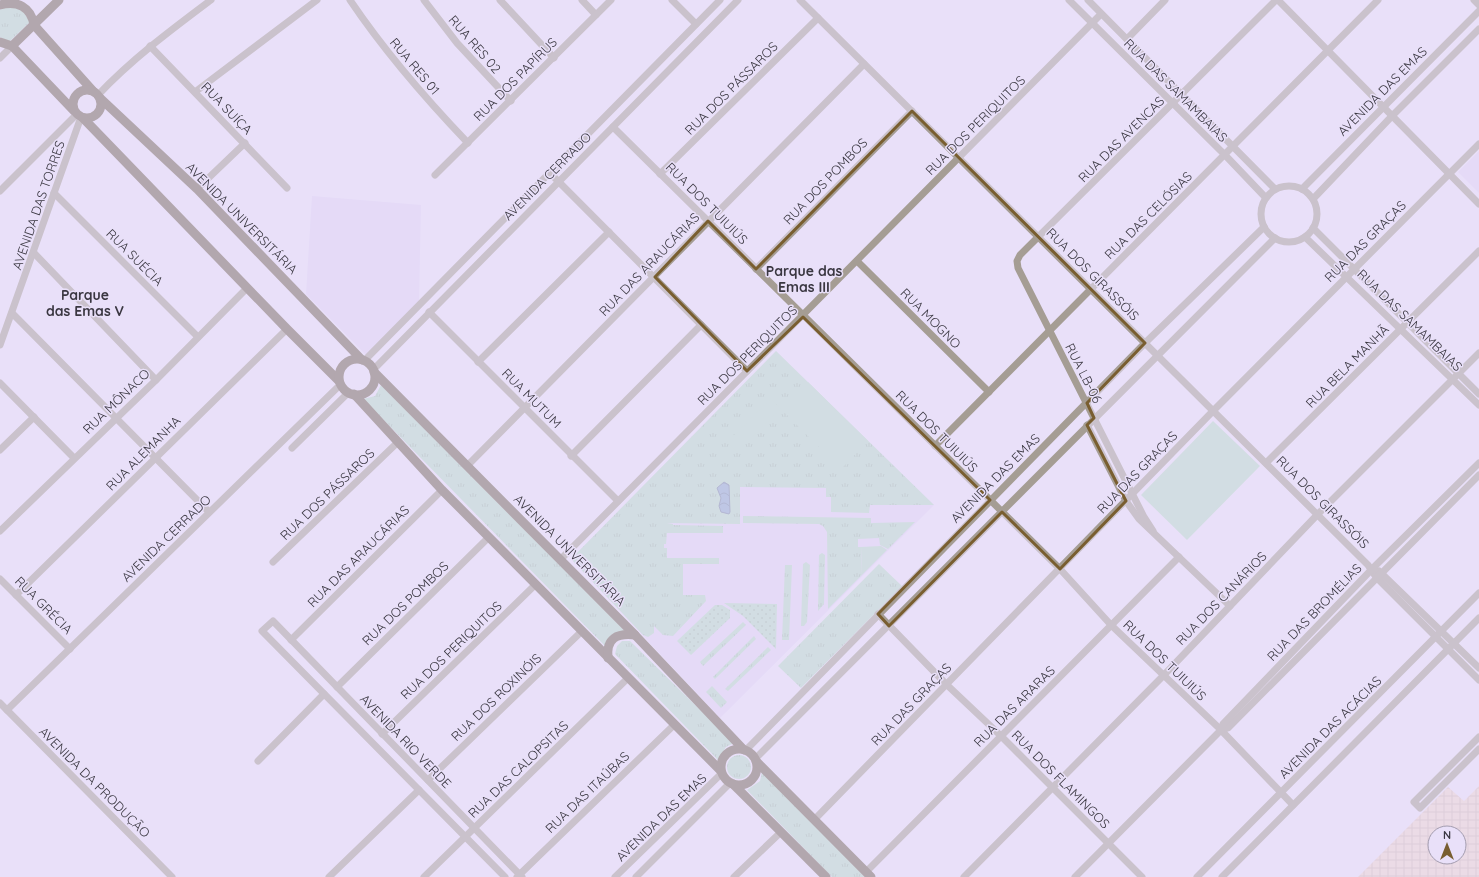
<svg xmlns="http://www.w3.org/2000/svg" width="1479" height="877" viewBox="0 0 1479 877" font-family="Quicksand,sans-serif">
	<defs>
		<pattern id="industrial-grid" width="8" height="8" patternUnits="userSpaceOnUse"><rect width="8" height="8" fill="#eed4cf"/><path d="M0 4h8M4 0v8" fill="none" stroke="#cdb7b3"/></pattern>
		<pattern id="grass-tufts" width="24" height="20" patternUnits="userSpaceOnUse"><rect width="24" height="20" fill="#b7dac7"/><path d="M3 7l-1-3M5 7V3M7 7l1-3M15 17l-1-3M17 17v-4M19 17l1-3" fill="none" stroke="#9ebcac"/></pattern>
		<pattern id="park-dots" width="8" height="8" patternUnits="userSpaceOnUse"><rect width="8" height="8" fill="#b7dac7"/><path d="M2 2h.1M6 6h.1" fill="none" stroke="#9ebcac" stroke-width="1.8" stroke-linecap="round"/></pattern>
		<pattern id="water-waves" width="16" height="10" patternUnits="userSpaceOnUse"><rect width="16" height="10" fill="#8da8cd"/><path d="M0 5q4-4 8 0t8 0" fill="none" stroke="#748aa8"/></pattern>
	</defs>
	<rect width="100%" height="100%" fill="#e9e0f9"/>
	<path fill="url(#industrial-grid)" fill-rule="evenodd" d="M1479,786V877H1358L1448,787L1464,801ZM1435,833H1459V857H1435Z"/>
	<g fill="#dfd3f4">
		<polygon points="1479,151 1479,193 1458,172"/>
		<polygon points="312,196 421,205 419,303 366,355 306,294"/>
		<polygon points="776,351 934,505 720,718 571,559"/>
	</g>
	<g fill="url(#grass-tufts)">
		<polygon points="5,7 21,8 30,22 9,42 0,37 0,10"/>
		<polygon points="776,351 934,505 870,505 869,513 831,512 831,497 826,497 826,488 740,487 740,524 667,523 673,524 673,525 723,526 723,533 667,533 666,544 664,544 664,548 667,548 667,558 719,558 719,564 683,564 683,595 705,595 706,601 673,636 663,635 654,626 654,633 648,637 643,635 571,559"/>
		<polygon points="381,385 625,631 606,647 363,399 375,396"/>
		<polygon points="743,516 871,518 871,523 915,522 888,549 880,545 879,538 858,539 858,547 861,547 862,575 828,609 827,532 823,526 819,524 743,523"/>
		<polygon points="822,553 825,555 824,604 818,611 819,555"/>
		<polygon points="806,562 810,565 807,622 804,626 801,626 803,564"/>
		<polygon points="879,564 902,586 801,688 778,666"/>
		<polygon points="785,565 792,565 789,640 782,640"/>
		<polygon points="743,622 746,625 703,666 700,662"/>
		<polygon points="754,636 756,639 715,679 713,677"/>
		<polygon points="622,641 630,641 734,743 726,747 718,760 615,654 617,646"/>
		<polygon points="768,647 771,650 728,691 725,689"/>
		<polygon points="712,686 727,702 721,708 706,692"/>
		<circle cx="739" cy="767" r="12"/>
		<polygon points="762,772 865,877 832,877 747,790 760,781"/>
	</g>
	<g fill="url(#park-dots)">
		<polygon points="724,603 777,604 776,649 743,616"/>
		<polygon points="715,605 722,605 730,610 730,618 691,655 677,641"/>
	</g>
	<g fill="#b7dac7">
		<polygon points="808,382 868,441 841,469 781,409 737,452 727,442 771,399 781,409"/>
		<polygon points="1213,421 1260,466 1187,540 1141,495"/>
		<polygon points="881,546 887,550 862,575 861,547"/>
	</g>
	<polygon fill="url(#water-waves)" stroke="#7486a3" points="724,482 729,485 730,512 729,514 721,512 719,506 721,498 717,488"/>
	<g fill="none" stroke-linecap="round" stroke-linejoin="round">
		<g stroke="#a59d94" stroke-width="7">
			<path d="M350,0C385,52 425,98 468,143"/>
			<polyline points="424,0 457,43 511,101"/>
			<polyline points="500,0 554,58"/>
			<polyline points="582,0 596,15"/>
			<polyline points="672,0 696,24"/>
			<polyline points="800,0 1368,565 1376,577 1479,680"/>
			<polyline points="1069,0 1225,155 1266,198"/>
			<polyline points="1088,0 1275,189"/>
			<polyline points="1278,0 1479,204"/>
			<polyline points="1474,0 1479,5"/>
			<polyline points="1127,39 1165,0"/>
			<polyline points="150,46 287,188"/>
			<polyline points="0,58 12,46"/>
			<polyline points="195,92 317,0"/>
			<path d="M98,95C132,59 171,30 211,0"/>
			<polyline points="613,127 1060,569 1111,625 1219,728 1293,805"/>
			<polyline points="550,173 747,371"/>
			<polyline points="660,174 818,18"/>
			<polyline points="435,175 611,0"/>
			<circle cx="1289" cy="214" r="28"/>
			<polyline points="197,189 245,143"/>
			<polyline points="1302,189 1479,11"/>
			<polyline points="0,191 77,114"/>
			<polyline points="54,193 198,337"/>
			<polyline points="1313,199 1392,116 1479,29"/>
			<polyline points="1313,228 1479,394"/>
			<polyline points="1305,237 1479,405"/>
			<polyline points="34,253 156,380"/>
			<polyline points="857,261 989,392"/>
			<polyline points="756,269 912,111"/>
			<polyline points="429,312 618,501"/>
			<polyline points="12,313 209,512"/>
			<polyline points="0,345 81,117"/>
			<polyline points="364,361 720,0"/>
			<polyline points="478,362 609,232"/>
			<polyline points="373,370 738,0"/>
			<polyline points="0,383 74,458"/>
			<polyline points="1087,425 1126,501 1139,519 1230,606"/>
			<polyline points="935,446 1378,0"/>
			<polyline points="292,448 349,392"/>
			<polyline points="0,450 34,417"/>
			<polyline points="571,456 701,325"/>
			<polyline points="1266,463 1479,251"/>
			<polyline points="468,465 864,64"/>
			<polyline points="0,531 156,380 247,288"/>
			<polyline points="1153,531 1144,517 1018,268 1017,261 1020,255 1276,0"/>
			<polyline points="560,560 1101,14"/>
			<polyline points="273,562 398,442"/>
			<polyline points="1379,571 1479,668"/>
			<polyline points="0,579 70,649"/>
			<polyline points="16,595 287,329"/>
			<polyline points="878,614 946,684 1001,736 1142,877"/>
			<polyline points="291,640 442,490"/>
			<polyline points="337,687 489,537"/>
			<polyline points="0,703 172,877"/>
			<polyline points="7,710 341,384"/>
			<polyline points="1221,730 1228,728 1479,475"/>
			<polyline points="382,734 536,584"/>
			<polyline points="1479,737 1414,802 1420,808 1479,749"/>
			<polyline points="746,750 1145,343 1264,227"/>
			<polyline points="755,759 1275,238"/>
			<polyline points="258,761 324,694"/>
			<polyline points="428,780 582,631"/>
			<polyline points="815,819 1213,411 1479,144"/>
			<polyline points="866,872 1179,557"/>
			<polyline points="329,877 419,790"/>
			<polyline points="424,877 628,678"/>
			<polyline points="505,877 262,631 273,621 522,877"/>
			<polyline points="517,877 674,725"/>
			<polyline points="615,877 722,773"/>
			<polyline points="636,877 731,782"/>
			<polyline points="734,877 781,832"/>
			<polyline points="964,877 1163,676 1318,514 1479,353"/>
			<polyline points="1075,877 1221,730 1223,724 1374,567 1479,463"/>
			<polyline points="1197,877 1479,593"/>
			<polyline points="1222,877 1479,618"/>
		</g>
		<g stroke="#706252" stroke-width="9">
			<path d="M0,5C17,0 31,7 34,25L93,91"/>
			<polyline points="0,42 12,46 74,111"/>
			<polyline points="12,46 59,0"/>
			<circle cx="87" cy="104" r="14"/>
			<polyline points="100,98 197,189 362,360"/>
			<polyline points="83,118 287,329 339,381"/>
			<circle cx="357" cy="377" r="18"/>
			<polyline points="374,372 635,635 744,750"/>
			<polyline points="354,394 442,490 721,771"/>
			<path d="M608,658C606,638 617,633 635,635"/>
			<circle cx="739" cy="767" r="18"/>
			<polyline points="756,761 871,877"/>
			<polyline points="733,784 826,877"/>
		</g>
	</g>
	<path d="M0 0H1479V877H0ZM912,111L1145,343L1087,403L1094,418L1087,425L1126,501L1060,569L1002,512L889,626L878,614L990,500L803,317L747,371L655,277L708,221L756,269Z" fill="#e9e0f9" fill-opacity=".55" fill-rule="evenodd"/>
	<path fill="none" stroke="#795e30" stroke-width="3" stroke-linejoin="round" d="M912,111L1145,343L1087,403L1094,418L1087,425L1126,501L1060,569L1002,512L889,626L878,614L990,500L803,317L747,371L655,277L708,221L756,269Z"/>
	<g text-anchor="middle" stroke-width="3" stroke-linejoin="round" paint-order="stroke">
		<g font-size="13" fill="#3a3741" stroke="#e9e0f9">
			<text transform="translate(475 44) rotate(49)" y="5">RUA RES 02</text>
			<text transform="translate(415 66) rotate(50)" y="5">RUA RES 01</text>
			<text transform="translate(515 79) rotate(-45)" y="5">RUA DOS PAPÍRUS</text>
			<text transform="translate(731 88) rotate(-45)" y="5">RUA DOS PÁSSAROS</text>
			<text transform="translate(1176 90) rotate(45)" y="5">RUA DAS SAMAMBAIAS</text>
			<text transform="translate(1382 91) rotate(-45)" y="5">AVENIDA DAS EMAS</text>
			<text transform="translate(227 108) rotate(46)" y="5">RUA SUÍÇA</text>
			<text transform="translate(975 125) rotate(-45)" y="5">RUA DOS PERIQUITOS</text>
			<text transform="translate(1121 139) rotate(-45)" y="5">RUA DAS AVENCAS</text>
			<text transform="translate(547 176) rotate(-45)" y="5">AVENIDA CERRADO</text>
			<text transform="translate(825 181) rotate(-46)" y="5">RUA DOS POMBOS</text>
			<text transform="translate(707 203) rotate(45)" y="5">RUA DOS TUIUIÚS</text>
			<text transform="translate(38 205) rotate(-71)" y="5">AVENIDA DAS TORRES</text>
			<text transform="translate(1148 215) rotate(-45)" y="5">RUA DAS CELÓSIAS</text>
			<text transform="translate(242 218) rotate(45)" y="5">AVENIDA UNIVERSITÁRIA</text>
			<text transform="translate(1365 241) rotate(-45)" y="5">RUA DAS GRAÇAS</text>
			<text transform="translate(135 257) rotate(45)" y="5">RUA SUÉCIA</text>
			<text transform="translate(649 264) rotate(-46)" y="5">RUA DAS ARAUCÁRIAS</text>
			<text transform="translate(1093 274) rotate(45)" y="5">RUA DOS GIRASSÓIS</text>
			<text transform="translate(931 318) rotate(45)" y="5">RUA MOGNO</text>
			<text transform="translate(1410 320) rotate(44)" y="5">RUA DAS SAMAMBAIAS</text>
			<text transform="translate(747 355) rotate(-45)" y="5">RUA DOS PERIQUITOS</text>
			<text transform="translate(1347 366) rotate(-45)" y="5">RUA BELA MANHÃ</text>
			<text transform="translate(1084 373) rotate(63)" y="5">RUA LB-06</text>
			<text transform="translate(532 398) rotate(45)" y="5">RUA MUTUM</text>
			<text transform="translate(116 401) rotate(-44)" y="5">RUA MÔNACO</text>
			<text transform="translate(937 431) rotate(45)" y="5">RUA DOS TUIUIÚS</text>
			<text transform="translate(143 453) rotate(-45)" y="5">RUA ALEMANHA</text>
			<text transform="translate(1137 472) rotate(-46)" y="5">RUA DAS GRAÇAS</text>
			<text transform="translate(995 478) rotate(-45)" y="5">AVENIDA DAS EMAS</text>
			<text transform="translate(327 494) rotate(-44)" y="5">RUA DOS PÁSSAROS</text>
			<text transform="translate(1323 502) rotate(45)" y="5">RUA DOS GIRASSÓIS</text>
			<text transform="translate(166 538) rotate(-44)" y="5">AVENIDA CERRADO</text>
			<text transform="translate(570 550) rotate(45)" y="5">AVENIDA UNIVERSITÁRIA</text>
			<text transform="translate(358 556) rotate(-45)" y="5">RUA DAS ARAUCÁRIAS</text>
			<text transform="translate(1221 598) rotate(-46)" y="5">RUA DOS CANÁRIOS</text>
			<text transform="translate(405 603) rotate(-44)" y="5">RUA DOS POMBOS</text>
			<text transform="translate(44 605) rotate(45)" y="5">RUA GRÉCIA</text>
			<text transform="translate(1314 612) rotate(-46)" y="5">RUA DAS BROMÉLIAS</text>
			<text transform="translate(451 650) rotate(-44)" y="5">RUA DOS PERIQUITOS</text>
			<text transform="translate(1165 660) rotate(44)" y="5">RUA DOS TUIUIÚS</text>
			<text transform="translate(496 697) rotate(-44)" y="5">RUA DOS ROXINÓIS</text>
			<text transform="translate(911 704) rotate(-46)" y="5">RUA DAS GRAÇAS</text>
			<text transform="translate(1014 706) rotate(-45)" y="5">RUA DAS ARARAS</text>
			<text transform="translate(1330 727) rotate(-45)" y="5">AVENIDA DAS ACÁCIAS</text>
			<text transform="translate(406 741) rotate(46)" y="5">AVENIDA RIO VERDE</text>
			<text transform="translate(518 769) rotate(-44)" y="5">RUA DAS CALOPSITAS</text>
			<text transform="translate(1061 779) rotate(45)" y="5">RUA DOS FLAMINGOS</text>
			<text transform="translate(95 782) rotate(45)" y="5">AVENIDA DA PRODUÇÃO</text>
			<text transform="translate(587 792) rotate(-44)" y="5">RUA DAS ITAÚBAS</text>
			<text transform="translate(661 817) rotate(-44)" y="5">AVENIDA DAS EMAS</text>
		</g>
		<g font-size="14" font-weight="bold" fill="#3a3741" stroke="#e9e0f9">
			<text x="804" y="276">Parque das<tspan x="804" dy="16">Emas III</tspan></text>
			<text x="85" y="300">Parque<tspan x="85" dy="16">das Emas V</tspan></text>
		</g>
	</g>
	<g transform="translate(1447 845)"><circle r="19" fill="#e9e0f9" stroke="#a39caf"/>
	<path d="M0-3L7 15L0 10L-7 15Z" fill="#795e30"/>
	<text y="-6" font-size="11" font-weight="bold" text-anchor="middle" fill="#3a3741">N</text>
	</g>
</svg>
